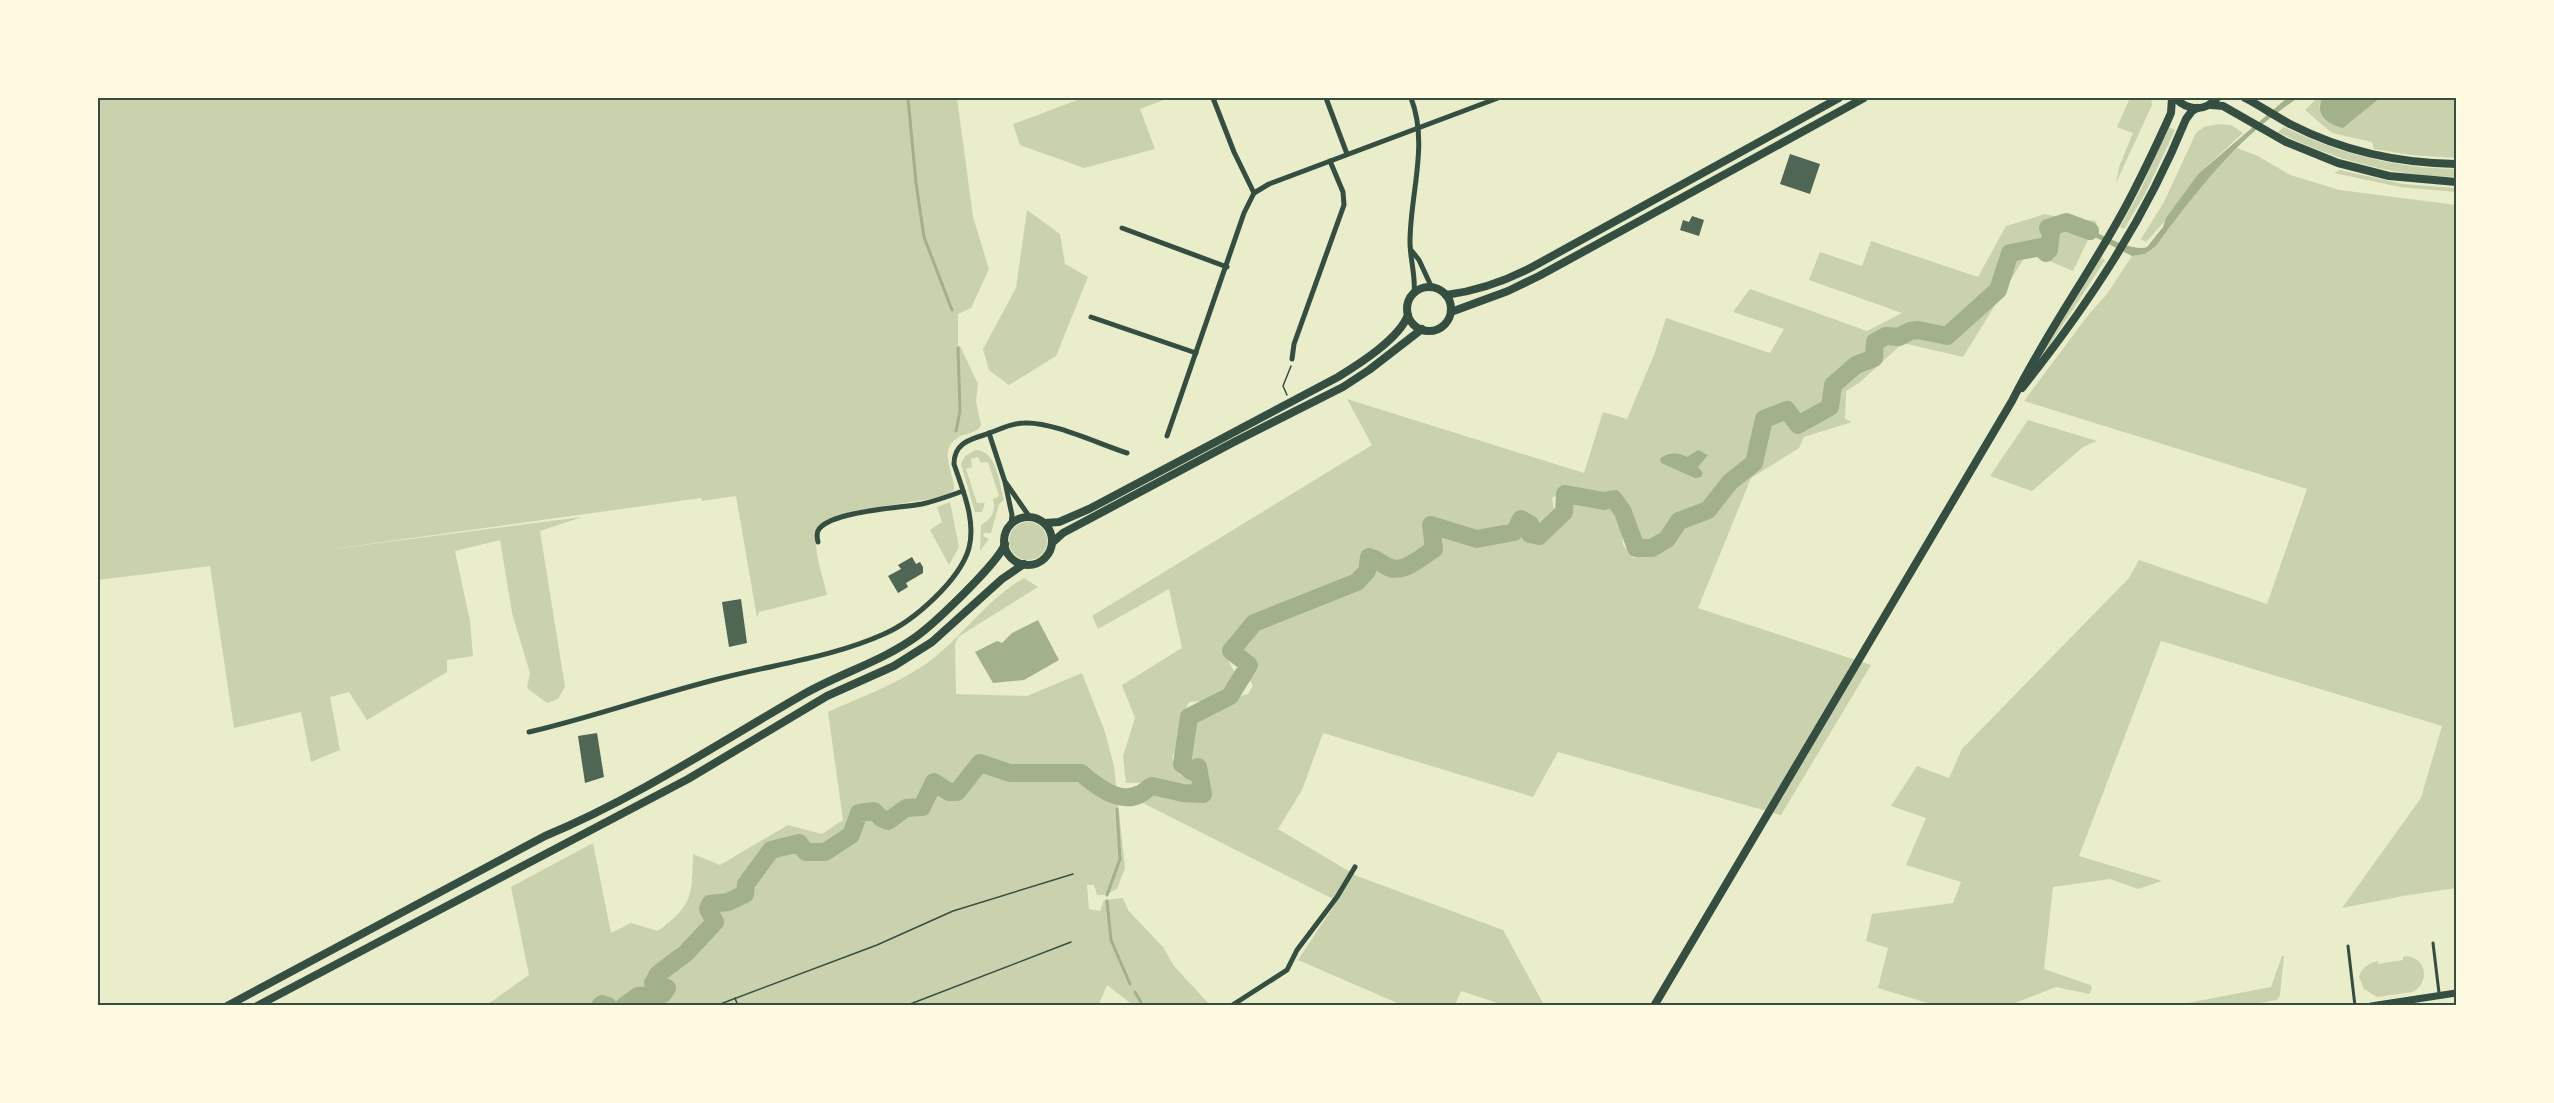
<svg xmlns="http://www.w3.org/2000/svg" width="2554" height="1103" viewBox="0 0 2554 1103" font-family="Jost,sans-serif">
	<rect width="100%" height="100%" fill="#e9edc9"/>
	<g fill="#cad2ad">
		<path d="M98,98H957L973,217L989,269L971,308L958,314V346H960L978,384L976,401L981,425C976,435 964,432 956,439C938,452 955,474 954,490L943,497C923,501 819,512 816,531C813,548 823,578 827,595L759,612L757,618L736,496L702,501L701,498L325,550L582,517L540,531L565,687L558,699L547,703L527,688L530,673L512,613L500,540L455,551L470,621L473,656L447,660V672L367,720L349,692L330,697L340,750L311,762L301,712L234,728L210,566L98,580Z"/>
		<polygon points="1083,98 1169,98 1140,109 1155,149 1084,168 1020,145 1013,124"/>
		<polygon points="2130,98 2151,98 2152,105 2116,183 2119,167 2133,133 2117,127"/>
		<polygon points="2317,98 2322,98 2319,106 2343,128 2380,98 2456,98 2456,158 2411,155 2374,149 2372,142 2332,133 2305,110"/>
		<polygon points="2218,124 2231,125 2243,133 2198,174 2164,222 2146,242 2141,239 2164,202 2196,133 2204,127"/>
		<polygon points="2168,127 2175,130 2145,194 2124,229 2120,227 2142,187"/>
		<path d="M2284,127C2339,154 2396,168 2456,169V177C2394,176 2334,160 2278,132Z"/>
		<polygon points="2237,148 2258,156 2290,175 2340,190 2456,205 2456,888 2403,896 2342,908 2421,798 2442,726 2161,641 2079,856 2162,881 2138,889 2110,879 2053,887 2044,969 2090,985 2092,988 2089,994 2056,987 2010,1005 1934,1005 1878,988 1888,948 1866,941 1872,914 1953,903 1961,882 1906,865 1926,818 1891,806 1917,766 1949,778 1962,749 2129,578 2139,560 2267,604 2307,489 2024,401 2089,314 2107,294 2132,256 2145,254 2156,246 2205,180"/>
		<polygon points="2340,170 2403,184 2456,188 2456,192 2400,187 2334,173"/>
		<polygon points="1027,210 1060,234 1065,264 1088,277 1056,356 1009,385 989,370 983,349 1016,288"/>
		<path d="M2045,214L2057,217L2097,221L2073,271L2028,252L1963,357L1903,343L1859,383L1846,391L1845,419L1852,422L1804,437L1799,448L1751,478L1698,608L1871,665L1781,815L1558,752L1533,797L1323,733L1302,790L1278,829L1357,876L1503,930L1544,1005H1504L1461,991L1455,1005H1402L1298,960L1337,901L1129,796L1133,792L1167,793L1191,800L1204,798C1209,785 1205,776 1199,765L1185,768L1181,758L1188,740L1193,712L1200,708L1248,694L1253,686C1247,673 1238,663 1233,650L1257,624L1279,613L1324,603L1359,586C1363,575 1364,563 1379,563L1386,571L1403,573L1435,551L1434,528C1463,538 1487,551 1516,536L1517,527L1523,522L1526,536L1539,539L1552,524L1566,514L1562,503L1569,496L1612,505L1622,523L1623,545L1633,558C1657,551 1668,550 1678,526L1709,514C1697,508 1682,514 1670,520L1665,536L1654,542L1636,547L1633,543L1630,518L1616,498C1594,494 1572,485 1552,498L1555,515L1536,530L1530,518L1520,514L1509,521C1501,550 1472,532 1453,526C1445,524 1437,523 1429,522L1425,530L1426,548L1398,566C1385,563 1378,555 1364,555L1351,580L1330,592L1266,610L1249,622L1225,646C1226,666 1239,672 1242,690L1211,700L1189,702C1182,714 1186,723 1182,735C1177,754 1165,754 1180,775L1188,777L1195,774L1198,779L1199,790L1190,792L1164,782L1126,783L1123,756L1135,718L1122,685L1182,648L1169,589L1098,629L1092,616L1372,445L1347,399L1584,473L1603,412L1627,419L1654,355L1666,318L1770,353L1784,329L1733,312L1750,289L1867,331L1902,313L1809,280L1820,252L1862,266L1871,241L1978,277L2006,226Z"/>
		<polygon points="2101,258 2105,260 2040,360 2038,359"/>
		<polygon points="2028,420 2097,441 2083,447 2032,491 1990,476"/>
		<path d="M976,450C997,451 999,483 1004,500L999,504L991,533H984L983,536L989,539L980,551L981,525C992,518 996,512 993,499L999,496L988,462L981,463L978,457L971,459L972,467L966,469L977,503H985L982,512H975L961,464L965,456Z"/>
		<polygon points="950,502 959,547 949,565 930,530 942,522 937,507"/>
		<circle cx="1028" cy="541" r="19"/>
		<path d="M1024,578L1038,587L958,637L955,644L956,694L1027,696L1082,673L1105,732L1114,766L1125,868L1117,889L1105,895H1097L1094,885H1087L1089,909L1100,911L1104,900L1123,898L1128,910L1163,947L1174,966L1210,1005H1133L1107,985L1098,1006H485L529,975L511,887L593,843L611,933L631,923L658,931C693,905 692,896 693,854L720,865L788,825L822,834L843,820L828,712C859,698 894,685 923,666C960,641 985,600 1024,578Z"/>
		<polygon points="2282,956 2284,956 2280,995 2277,1000 2243,1006 2177,1005 2271,987"/>
		<path d="M2407,956C2427,959 2430,982 2413,992L2377,997L2364,989L2359,977C2361,968 2369,963 2378,961V964L2403,960V957Z"/>
	</g>
	<g fill="#a3b18a">
		<path d="M2287,98H2298C2238,137 2198,189 2156,246L2145,254L2132,256L2085,232L2066,226L2068,220C2088,226 2131,254 2147,247L2163,227L2166,218L2198,174Z"/>
		<path d="M2322,98H2380L2343,128C2327,124 2315,115 2322,98Z"/>
		<path d="M1698,450L1708,455L1698,467L1703,473L1701,477L1695,478L1661,463L1660,459C1668,452 1678,452 1687,457Z"/>
		<polygon points="1038,620 1059,660 1024,680 993,683 975,652 997,641 1002,643 1012,633"/>
	</g>
	<g fill="none" stroke-linecap="round" stroke-linejoin="round">
		<g stroke="#a3b18a" stroke-width="3">
			<polyline points="908,98 916,183 924,237 952,310"/>
			<polyline points="956,431 960,411 958,348"/>
			<polyline points="1116,796 1116,799"/>
			<polyline points="1107,895 1120,859 1117,809"/>
			<polyline points="1107,901 1111,940 1130,984"/>
			<polyline points="1135,992 1143,1006"/>
		</g>
		<g stroke="#a3b18a" stroke-width="18">
			<polyline points="600,1006 602,1004 608,1006"/>
			<path d="M624,1006L638,996L663,994L667,988L653,983L658,974L686,953L715,922L708,909L710,904L728,902L745,894L746,884L771,850L799,843L806,852H825L851,835L859,813L874,811L881,818L888,821L906,808L922,807L934,782L949,792H957L980,763L1010,773H1081C1096,786 1120,805 1140,794C1145,792 1147,788 1152,786L1183,793L1203,794L1198,767L1191,771L1182,764L1189,717L1230,696L1249,665L1231,651L1254,623L1357,582L1367,571L1369,557C1377,559 1379,562 1386,566C1402,576 1421,557 1434,549L1431,525L1477,539L1514,532L1521,519L1530,524V534L1539,536L1564,512L1565,494L1604,501L1614,499L1623,512L1636,548H1652L1667,539L1679,521L1708,510L1730,482L1754,463L1764,419L1787,410L1798,425L1830,407L1833,385L1856,365L1874,358L1875,342L1886,336L1899,337L1910,331L1918,330L1947,336L1998,290L2010,253L2041,247L2046,253L2049,250L2051,233L2048,228L2066,222L2090,231"/>
		</g>
	</g>
	<g fill="#4f6655">
		<polygon points="1790,154 1820,164 1810,194 1780,184"/>
		<polygon points="1692,216 1704,220 1699,236 1680,230 1683,220 1689,222"/>
		<polygon points="912,557 916,564 920,562 923,567 923,573 906,583 908,587 898,593 888,576 901,569 898,565"/>
		<polygon points="741,599 747,643 729,647 722,602"/>
		<polygon points="597,733 604,777 585,783 578,736"/>
	</g>
	<g fill="none" stroke-linecap="round" stroke-linejoin="round">
		<g stroke="#344e41" stroke-width="1.5">
			<polyline points="1287,395 1283,386 1291,366"/>
			<polyline points="735,998 738,1006"/>
			<polyline points="715,1006 877,945 953,911 1073,874"/>
			<polyline points="905,1006 1071,942"/>
		</g>
		<g stroke="#344e41" stroke-width="3">
			<polyline points="2433,943 2439,993"/>
			<polyline points="2348,946 2355,1006"/>
		</g>
		<g stroke="#344e41" stroke-width="5">
			<polyline points="1213,98 1234,152 1254,193"/>
			<polyline points="1326,98 1347,154"/>
			<path d="M1411,98C1429,144 1410,194 1410,242C1410,259 1416,277 1414,293"/>
			<polyline points="1122,228 1227,267"/>
			<polyline points="1411,250 1419,260 1432,288"/>
			<polyline points="1091,317 1196,353"/>
			<polyline points="1292,359 1294,344 1344,205 1343,192 1330,161"/>
			<polyline points="989,433 1005,482 1012,515 1011,524"/>
			<polyline points="1167,436 1244,213 1254,193 1269,184 1498,98"/>
			<polyline points="1006,483 1029,516"/>
			<path d="M818,542C817,538 816,533 819,529C833,511 901,508 922,504C936,501 949,496 963,491"/>
			<path d="M529,732C594,717 657,694 722,678C776,664 833,657 884,634C914,621 960,580 969,548C976,520 963,491 954,464C954,445 967,440 984,435C997,431 1010,423 1024,423C1051,421 1099,444 1127,453"/>
			<polyline points="1231,1006 1287,970 1297,950 1337,897 1355,867"/>
		</g>
		<polyline stroke="#344e41" stroke-width="7" points="2371,1006 2456,993"/>
		<g stroke="#344e41" stroke-width="8">
			<path d="M2175,98C2188,111 2205,112 2217,98"/>
			<path d="M2245,98C2261,106 2276,117 2292,125C2343,151 2400,163 2456,164"/>
			<polyline points="2211,105 2223,106 2286,142 2338,163 2389,176 2456,182"/>
			<circle cx="1429" cy="309" r="22"/>
			<path d="M1446,295C1477,291 1506,281 1534,266L1839,98"/>
			<polyline points="1451,312 1508,291 1539,276 1864,98"/>
			<path d="M2022,388C2088,305 2146,218 2186,119L2192,111L2197,108"/>
			<circle cx="1028" cy="541" r="24"/>
			<path d="M1045,523L1059,522L1089,509L1338,377C1359,364 1399,339 1408,315"/>
			<polyline points="1053,542 1063,533 1234,442 1343,387 1369,370 1422,329"/>
			<path d="M227,1006L545,836C636,798 719,743 804,694C841,673 883,661 917,636C936,622 998,563 1005,544"/>
			<polyline points="257,1006 688,779 827,696 894,666 932,642 1002,579 1024,564"/>
			<path d="M1654,1006L2012,401C2043,339 2082,284 2116,224C2135,191 2151,157 2167,122L2171,113L2172,98"/>
		</g>
	</g>
	<rect width="2554" height="1103" fill="none" stroke="#fefae0" stroke-width="198"/>
	<rect x="99" y="99" width="2356" height="905" fill="none" stroke="#344e41" stroke-width="2"/>
</svg>
